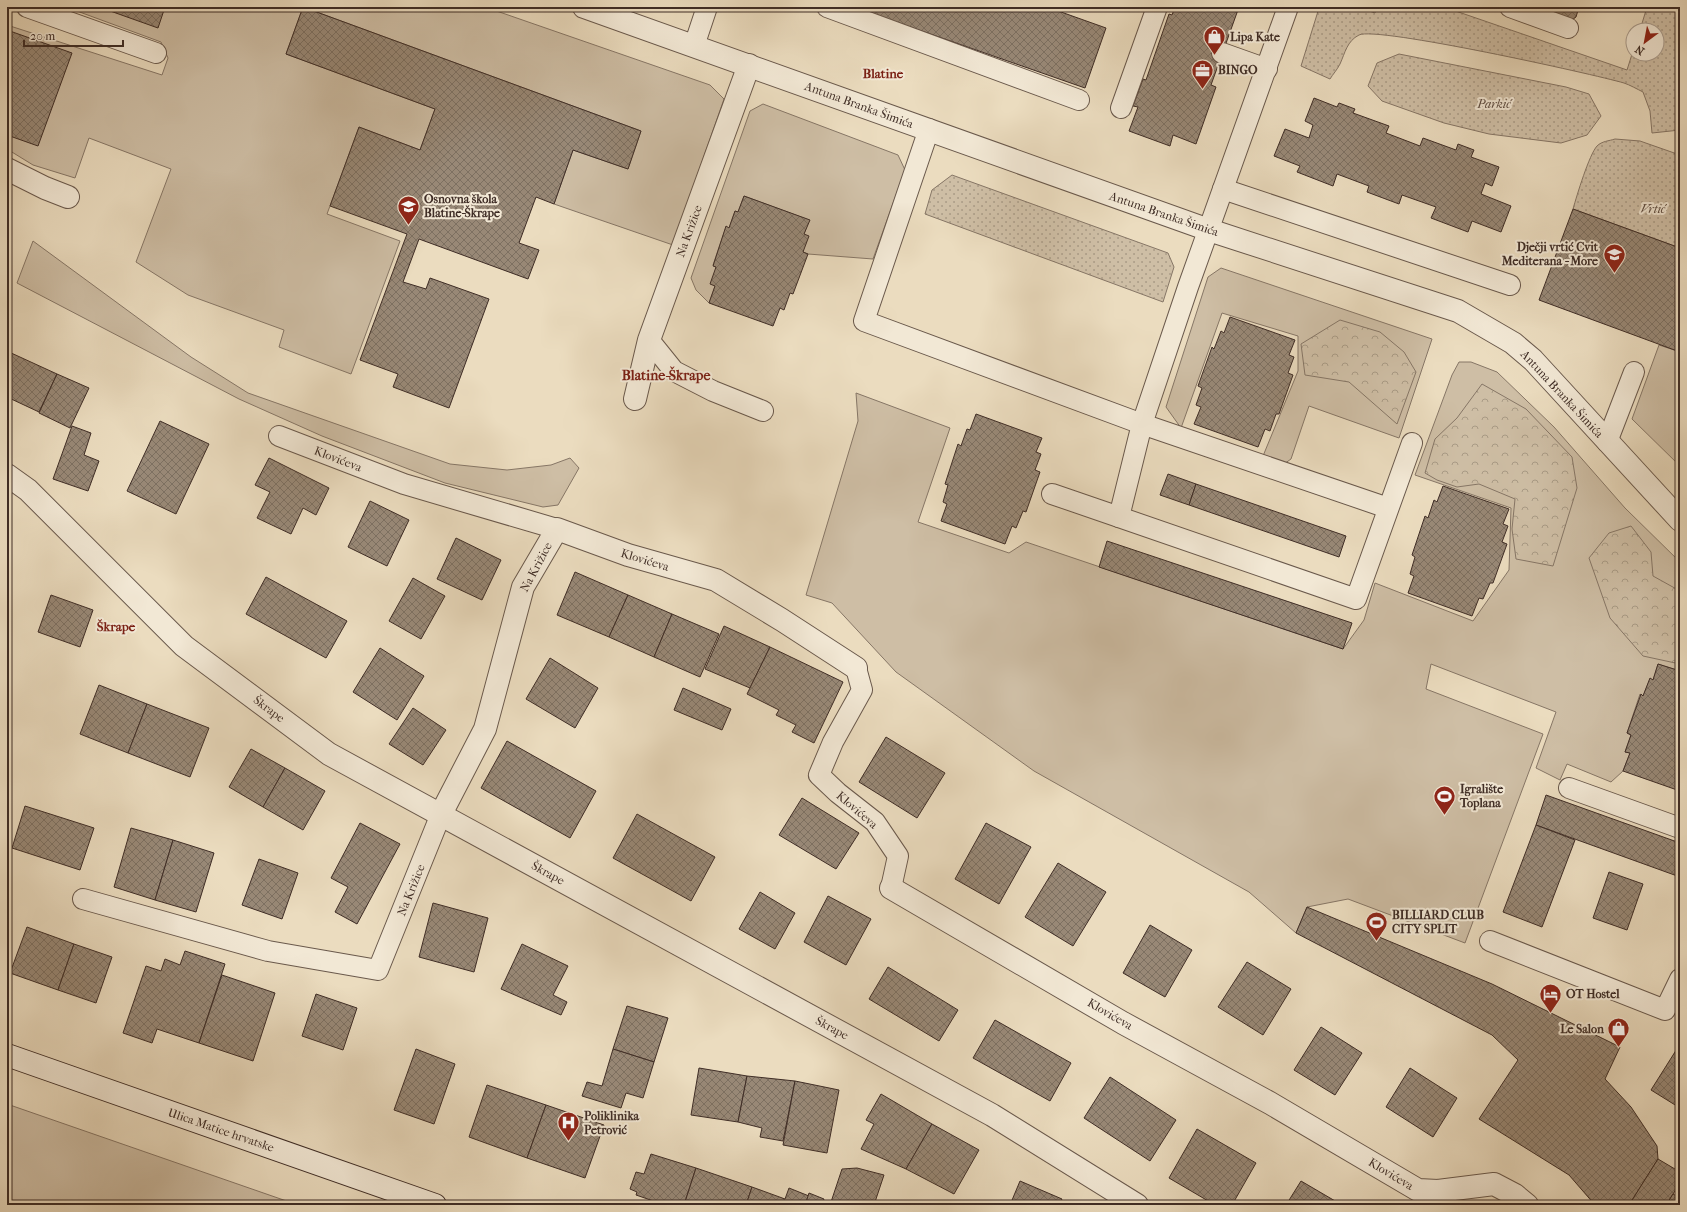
<svg xmlns="http://www.w3.org/2000/svg" width="1687" height="1212" viewBox="0 0 1687 1212" font-family="'IM FELL French Canon',serif">
	<defs>
		<pattern id="forest-crowns" width="20" height="18" patternUnits="userSpaceOnUse"><rect width="20" height="18" fill="#cebea5"/><path d="M2 6a3 3 0 1 1 6 0M12 15a3 3 0 1 1 6 0" fill="none" stroke="#a99b86"/></pattern>
		<pattern id="park-dots" width="8" height="8" patternUnits="userSpaceOnUse"><rect width="8" height="8" fill="#cebea5"/><path d="M2 2h.1M6 6h.1" fill="none" stroke="#a99b86" stroke-width="1.8" stroke-linecap="round"/></pattern>
		<pattern id="building-cross-hatch" width="8" height="8" patternUnits="userSpaceOnUse"><rect width="8" height="8" fill="#988876"/><path d="M0 0l8 8M0 8l8-8" fill="none" stroke="#7d7061"/></pattern>
	</defs>
	<rect width="100%" height="100%" fill="#ebdcbf"/>
	<filter id="stains"><feTurbulence type="fractalNoise" baseFrequency=".005" numOctaves="4"/><feColorMatrix values="0 0 0 0 .2 0 0 0 0 .09 0 0 0 0 .02 0 0 0 .5 -.17"/></filter>
	<radialGradient id="worn" r=".72"><stop offset=".6" stop-color="#630" stop-opacity="0"/><stop offset="1" stop-color="#630" stop-opacity=".3"/></radialGradient>
	<g fill="#cebea5" stroke="#867666">
		<polygon points="66,7 485,7 710,85 724,99 673,245 554,204 573,150 628,169 641,131 303,7 286,54 435,109 420,150 359,127 327,214 400,241 351,374 279,347 284,330 188,295 136,262 171,169 89,138 75,178 33,165 7,149 7,25 162,75 168,58 161,42"/>
		<polygon points="763,104 898,155 905,170 873,259 808,254 803,252 804,234 809,220 744,196 738,212 735,211 729,228 726,227 713,265 716,267 715,286 709,303 696,290 691,278 750,111"/>
		<polygon points="33,241 191,357 248,393 450,464 507,470 551,465 570,458 579,468 558,505 543,507 445,483 322,436 239,399 17,283"/>
		<polygon points="1221,268 1432,339 1399,438 1309,406 1291,459 1284,464 1263,456 1298,371 1298,336 1222,313 1181,428 1166,407 1208,277"/>
		<polygon points="1659,345 1680,352 1680,466 1632,419"/>
		<polygon points="1459,362 1471,362 1497,372 1554,427 1625,508 1680,562 1680,671 1658,664 1653,680 1650,679 1643,696 1640,694 1627,733 1631,735 1625,752 1630,753 1623,771 1611,782 1567,764 1560,780 1536,768 1556,712 1431,664 1426,689 1543,734 1465,943 1348,899 1307,907 1296,933 1249,892 1034,771 896,672 832,603 806,595 858,421 856,393 950,428 918,522 1009,553 1026,542 1343,649 1364,620 1375,583 1473,621 1509,570 1511,508 1415,475 1452,375"/>
		<polygon points="7,1104 298,1205 7,1205"/>
	</g>
	<g fill="url(#forest-crowns)" stroke="#867666">
		<polygon points="1340,320 1380,332 1404,352 1416,372 1397,424 1349,382 1305,375 1301,344"/>
		<polygon points="1482,384 1526,409 1572,457 1577,488 1553,566 1516,559 1512,529 1515,499 1479,484 1457,487 1437,480 1425,473 1435,439 1457,418"/>
		<polygon points="1631,526 1651,552 1653,576 1680,591 1680,664 1643,656 1610,618 1589,558 1609,533"/>
	</g>
	<g fill="url(#park-dots)" stroke="#867666">
		<path d="M1320,7H1358L1375,13L1377,7H1444L1627,70L1633,51V54H1657V30H1640L1647,7H1680V130L1652,133L1650,111L1643,92C1637,89 1630,85 1624,83C1593,74 1376,26 1359,35C1347,41 1345,53 1340,64C1337,70 1333,74 1330,79L1301,66L1319,8Z"/>
		<polygon points="1399,54 1566,87 1589,94 1601,116 1587,135 1561,143 1489,134 1444,123 1382,101 1368,86 1377,63"/>
		<path d="M1615,139L1640,141L1680,155V248L1573,209C1577,195 1589,155 1597,146C1602,141 1609,141 1615,139Z"/>
		<polygon points="952,175 1168,253 1174,267 1163,302 925,214 932,190"/>
	</g>
	<g fill="url(#building-cross-hatch)" stroke="#3f2d26">
		<polygon points="99,7 165,7 158,28"/>
		<polygon points="303,7 641,131 628,169 573,150 554,204 536,197 519,243 539,250 528,279 419,239 403,282 426,289 430,278 489,299 449,408 393,387 398,374 360,360 407,234 330,206 359,127 420,150 435,109 286,54"/>
		<polygon points="853,7 1047,7 1106,28 1085,88"/>
		<polygon points="1175,7 1239,7 1211,85 1216,87 1196,144 1173,135 1170,146 1129,131 1138,107 1133,106 1143,79 1146,80 1169,14 1172,15"/>
		<polygon points="1532,7 1579,7 1576,17 1572,20"/>
		<polygon points="7,30 72,53 38,146 7,135"/>
		<polygon points="1314,98 1337,107 1339,103 1355,109 1353,113 1389,126 1386,133 1420,146 1423,138 1456,150 1458,144 1474,150 1471,157 1499,167 1492,186 1485,183 1481,194 1511,206 1501,232 1472,221 1468,232 1431,218 1436,207 1402,195 1399,204 1367,192 1369,186 1337,174 1333,186 1297,172 1300,166 1274,156 1285,129 1309,138 1313,125 1305,121"/>
		<polygon points="744,196 810,220 804,234 809,236 803,252 808,254 793,294 790,293 784,310 780,308 773,326 709,303 715,286 710,284 716,267 713,266 726,226 729,228 735,211 738,212"/>
		<polygon points="1573,209 1680,248 1680,352 1539,300"/>
		<polygon points="1230,317 1295,340 1289,355 1294,357 1288,373 1293,375 1279,414 1276,414 1270,431 1265,429 1258,447 1194,424 1201,407 1196,405 1202,388 1198,386 1212,347 1214,349 1221,331 1224,333"/>
		<polygon points="9,352 57,374 39,412 7,397 7,356"/>
		<polygon points="57,374 89,388 70,428 39,413"/>
		<polygon points="976,414 1042,438 1036,452 1041,454 1035,470 1040,472 1026,512 1023,511 1016,528 1012,526 1005,544 941,521 947,504 943,502 948,485 945,484 958,444 961,446 967,429 970,430"/>
		<polygon points="160,421 209,444 176,514 127,491"/>
		<polygon points="72,426 91,433 84,455 99,461 88,491 53,479"/>
		<polygon points="269,458 329,488 316,515 303,508 291,534 257,518 270,492 255,485"/>
		<polygon points="1168,474 1196,484 1189,505 1160,495"/>
		<polygon points="1196,484 1346,536 1339,557 1189,505"/>
		<polygon points="1443,486 1509,509 1503,524 1508,526 1502,542 1507,544 1493,583 1490,583 1483,599 1479,598 1472,616 1408,593 1414,576 1410,574 1415,557 1412,555 1425,516 1428,518 1434,500 1437,502"/>
		<polygon points="370,501 409,520 387,566 348,547"/>
		<polygon points="456,538 501,560 482,600 437,579"/>
		<polygon points="1107,541 1352,623 1343,649 1099,567"/>
		<polygon points="575,572 628,595 609,637 557,615"/>
		<polygon points="266,577 347,621 326,658 246,614"/>
		<polygon points="413,578 445,596 421,639 389,621"/>
		<polygon points="51,595 93,610 80,647 38,632"/>
		<polygon points="628,595 672,614 654,657 609,637"/>
		<polygon points="672,614 719,634 700,677 654,657"/>
		<polygon points="724,626 770,647 750,688 705,669"/>
		<polygon points="770,647 843,682 814,743 792,732 796,725 776,715 779,710 747,694"/>
		<polygon points="380,648 424,676 397,720 353,692"/>
		<polygon points="550,658 598,688 575,728 526,699"/>
		<polygon points="1658,664 1680,671 1680,791 1623,771 1630,753 1625,752 1631,735 1627,733 1641,694 1643,696 1650,678 1653,680"/>
		<polygon points="99,685 147,704 128,753 80,734"/>
		<polygon points="683,688 731,709 722,730 674,710"/>
		<polygon points="147,704 209,728 190,777 128,753"/>
		<polygon points="413,708 446,730 423,765 389,744"/>
		<polygon points="886,737 945,773 917,818 859,782"/>
		<polygon points="507,741 596,791 570,838 481,788"/>
		<polygon points="251,749 285,768 263,807 229,787"/>
		<polygon points="285,768 325,791 303,830 263,807"/>
		<polygon points="1546,795 1680,843 1680,877 1536,825"/>
		<polygon points="802,798 859,833 836,869 779,835"/>
		<polygon points="25,806 94,828 80,870 12,848"/>
		<polygon points="637,814 715,857 691,901 613,858"/>
		<polygon points="360,823 400,844 357,924 335,912 348,887 331,878"/>
		<polygon points="986,823 1031,847 999,904 955,879"/>
		<polygon points="1536,825 1575,840 1542,927 1503,912"/>
		<polygon points="131,828 173,840 155,900 114,887"/>
		<polygon points="173,840 214,853 196,912 155,900"/>
		<polygon points="259,859 298,873 282,919 242,905"/>
		<polygon points="1058,863 1106,892 1073,946 1025,917"/>
		<polygon points="1609,872 1643,884 1627,930 1593,918"/>
		<polygon points="760,892 795,913 775,949 739,929"/>
		<polygon points="828,896 871,919 846,965 804,942"/>
		<polygon points="433,903 488,918 474,972 419,957"/>
		<polygon points="1307,907 1492,984 1620,1047 1605,1079 1631,1107 1657,1146 1658,1159 1629,1205 1595,1205 1569,1175 1479,1119 1518,1060 1492,1035 1296,933"/>
		<polygon points="1150,925 1192,950 1165,997 1123,973"/>
		<polygon points="27,927 74,944 58,990 10,973"/>
		<polygon points="74,944 112,957 96,1003 58,990"/>
		<polygon points="522,944 568,966 553,995 567,1002 561,1015 501,989"/>
		<polygon points="185,951 225,964 199,1043 157,1029 152,1043 123,1033 146,966 161,971 165,959 180,965"/>
		<polygon points="1247,962 1291,989 1263,1035 1218,1007"/>
		<polygon points="888,967 958,1010 939,1041 869,999"/>
		<polygon points="222,975 275,993 253,1061 199,1043"/>
		<polygon points="316,994 357,1008 343,1050 302,1036"/>
		<polygon points="627,1006 668,1018 654,1062 613,1049"/>
		<polygon points="995,1020 1071,1063 1050,1101 973,1058"/>
		<polygon points="1321,1027 1362,1053 1335,1095 1294,1070"/>
		<polygon points="1680,1044 1680,1108 1651,1090"/>
		<polygon points="416,1049 455,1064 434,1124 394,1110"/>
		<polygon points="613,1049 654,1062 643,1098 626,1093 621,1108 582,1096 587,1082 602,1086"/>
		<polygon points="699,1068 747,1076 738,1122 691,1115"/>
		<polygon points="1410,1068 1457,1098 1433,1137 1386,1107"/>
		<polygon points="747,1076 795,1081 783,1141 760,1137 762,1128 738,1122"/>
		<polygon points="1110,1077 1176,1120 1150,1161 1084,1118"/>
		<polygon points="795,1081 839,1090 827,1153 783,1145"/>
		<polygon points="487,1085 546,1105 527,1158 469,1137"/>
		<polygon points="881,1094 932,1124 906,1169 861,1149 874,1124 866,1120"/>
		<polygon points="546,1105 604,1125 585,1178 527,1158"/>
		<polygon points="932,1124 979,1150 954,1194 906,1169"/>
		<polygon points="1197,1129 1256,1163 1232,1205 1215,1205 1169,1178"/>
		<polygon points="651,1154 696,1168 684,1205 665,1205 636,1195 637,1192 630,1189 636,1172 644,1174"/>
		<polygon points="1658,1159 1680,1172 1680,1183 1666,1205 1629,1205"/>
		<polygon points="696,1168 752,1187 746,1205 684,1205"/>
		<polygon points="857,1168 884,1175 874,1205 830,1205 842,1169"/>
		<polygon points="1020,1181 1062,1199 1059,1205 1010,1205"/>
		<polygon points="1301,1181 1342,1205 1286,1205"/>
		<polygon points="752,1187 785,1199 789,1188 809,1196 805,1205 746,1205"/>
		<polygon points="809,1193 824,1199 822,1205 805,1205"/>
		<polygon points="1673,1194 1680,1198 1680,1205 1666,1205"/>
	</g>
	<g fill="none" stroke-linecap="round" stroke-linejoin="round">
		<defs>
			<g id="lane">
				<polyline points="27,7 156,53"/>
				<polyline points="827,7 1079,100"/>
				<polyline points="1288,7 1188,287 1142,424 1119,517 1356,599 1412,443"/>
				<polyline points="1510,7 1568,28"/>
				<polyline points="694,46 707,7"/>
				<polyline points="1222,53 1267,69"/>
				<polyline points="1121,108 1157,7"/>
				<polyline points="929,129 864,321 1142,424 1388,508"/>
				<polyline points="1223,189 1510,285"/>
				<polyline points="649,340 674,371 713,391 763,411"/>
				<polyline points="279,436 404,484 557,529"/>
				<polyline points="1607,442 1634,372"/>
				<polyline points="1052,494 1119,517"/>
				<polyline points="856,668 862,690 833,742 819,775 838,793 875,822 898,856 891,888"/>
				<polyline points="1569,788 1680,828"/>
				<polyline points="83,899 268,951 378,970 441,814"/>
				<polyline points="1490,941 1665,1010 1680,979"/>
			</g>
			<g id="street">
				<polyline points="584,7 1209,230 1458,311 1513,343 1533,360 1680,520"/>
				<polyline points="7,169 45,188 68,197"/>
				<polyline points="635,399 649,340 749,65"/>
				<polyline points="7,475 28,490 184,646 329,754 992,1115 1137,1205"/>
				<polyline points="441,814 485,729 523,587 557,529 628,555 716,580 782,620 856,668"/>
				<polyline points="891,888 1123,1023 1270,1103 1418,1190 1438,1191 1494,1184 1515,1195 1527,1205"/>
			</g>
			<polyline id="secondary" points="7,1055 435,1205"/>
		</defs>
		<use href="#lane" stroke="#6a594c" stroke-width="22"/>
		<use href="#street" stroke="#6a594c" stroke-width="24"/>
		<use href="#secondary" stroke="#3f2d26" stroke-width="24"/>
		<use href="#lane" stroke="#f2e8d5" stroke-width="20"/>
		<use href="#street" stroke="#f2e8d5" stroke-width="22"/>
		<use href="#secondary" stroke="#f2e8d5" stroke-width="22"/>
	</g>
	<defs>
		<symbol id="shop-pin" viewBox="-11 -11 22 30"><path d="M0 17L-7.5 6A9.5 9.5 0 1 1 7.5 6Z" fill="#8f2418" stroke="#f2e8d5"/><path d="M-5-2.5h2.3a2.7 3.5 0 0 1 5.4 0H5L5.5 6h-11ZM-1.5-2.5h3a1.5 2.3 0 0 0-3 0Z" fill="#fff"/></symbol>
		<symbol id="office-pin" viewBox="-11 -11 22 30"><path d="M0 17L-7.5 6A9.5 9.5 0 1 1 7.5 6Z" fill="#8f2418" stroke="#f2e8d5"/><path d="M-6-3h4V-5.5h4V-3h4V5H-6ZM-1-4.5V-3h2v-1.5ZM-6 0V1H6V0Z" fill="#fff"/></symbol>
		<symbol id="school-pin" viewBox="-11 -11 22 30"><path d="M0 17L-7.5 6A9.5 9.5 0 1 1 7.5 6Z" fill="#8f2418" stroke="#f2e8d5"/><path d="M0-5L7-2L0 1L-7-2ZM-4 1L0 2.5L4 1V4Q0 6-4 4Z" fill="#fff"/></symbol>
		<symbol id="stadium-pin" viewBox="-11 -11 22 30"><path d="M0 17L-7.5 6A9.5 9.5 0 1 1 7.5 6Z" fill="#8f2418" stroke="#f2e8d5"/><path d="M0-5a6.5 5 0 1 0 0 10a6.5 5 0 1 0 0-10ZM-3.5-1.8h7v3.6h-7Z" fill="#fff"/></symbol>
		<symbol id="hotel-pin" viewBox="-11 -11 22 30"><path d="M0 17L-7.5 6A9.5 9.5 0 1 1 7.5 6Z" fill="#8f2418" stroke="#f2e8d5"/><path d="M-6-4.5h1.5V1H6V5H4.5V3h-9V5H-6ZM-4 0a1.8 1.8 0 1 1 3.6 0ZM.5 0V-2.5h3Q6-2.5 6 0Z" fill="#fff"/></symbol>
		<symbol id="hospital-pin" viewBox="-11 -11 22 30"><path d="M0 17L-7.5 6A9.5 9.5 0 1 1 7.5 6Z" fill="#8f2418" stroke="#f2e8d5"/><path d="M-5-5h3v3.5h4V-5h3V5h-3V1.5h-4V5h-3Z" fill="#fff"/></symbol>
	</defs>
	<g fill-rule="evenodd">
		<use href="#shop-pin" x="1202" y="24" width="25" height="34"/>
		<use href="#office-pin" x="1190" y="58" width="25" height="34"/>
		<use href="#school-pin" x="396" y="194" width="25" height="34"/>
		<use href="#school-pin" x="1602" y="242" width="25" height="34"/>
		<use href="#stadium-pin" x="1432" y="784" width="25" height="34"/>
		<use href="#stadium-pin" x="1364" y="910" width="25" height="34"/>
		<use href="#hotel-pin" x="1538" y="982" width="25" height="34"/>
		<use href="#shop-pin" x="1606" y="1016" width="25" height="34"/>
		<use href="#hospital-pin" x="556" y="1110" width="25" height="34"/>
	</g>
	<g text-anchor="middle" stroke-width="4" stroke-linejoin="round" paint-order="stroke">
		<g font-size="12" font-weight="bold" fill="#3f2d26" stroke="#f2e8d5" text-anchor="start">
			<text x="1230" y="41">Lipa Kate</text>
			<text x="1218" y="74">BINGO</text>
			<text x="424" y="203">Osnovna škola<tspan x="424" dy="14">Blatine-Škrape</tspan></text>
			<text x="1598" y="251" text-anchor="end">Dječji vrtić Cvit<tspan x="1598" dy="14">Mediterana - More</tspan></text>
			<text x="1460" y="793">Igralište<tspan x="1460" dy="14">Toplana</tspan></text>
			<text x="1392" y="919">BILLIARD CLUB<tspan x="1392" dy="14">CITY SPLIT</tspan></text>
			<text x="1566" y="998">OT Hostel</text>
			<text x="1604" y="1033" text-anchor="end">Le Salon</text>
			<text x="584" y="1120">Poliklinika<tspan x="584" dy="14">Petrović</tspan></text>
		</g>
		<g font-size="12" font-style="italic" fill="#5c4a3f" stroke="#f2e8d5">
			<text x="1494" y="108">Parkić</text>
			<text x="1653" y="213">Vrtić</text>
		</g>
		<g font-size="12" fill="#3f2d26" stroke="#f2e8d5">
			<text transform="translate(859 105) rotate(20)" y="4">Antuna Branka Šimića</text>
			<text transform="translate(1164 214) rotate(19)" y="4">Antuna Branka Šimića</text>
			<text transform="translate(689 231) rotate(-70)" y="4">Na Križice</text>
			<text transform="translate(1562 394) rotate(47)" y="4">Antuna Branka Šimića</text>
			<text transform="translate(338 459) rotate(21)" y="4">Klovićeva</text>
			<text transform="translate(645 560) rotate(17)" y="4">Klovićeva</text>
			<text transform="translate(536 567) rotate(-62)" y="4">Na Križice</text>
			<text transform="translate(269 709) rotate(37)" y="4">Škrape</text>
			<text transform="translate(857 810) rotate(41)" y="4">Klovićeva</text>
			<text transform="translate(548 873) rotate(29)" y="4">Škrape</text>
			<text transform="translate(411 890) rotate(-68)" y="4">Na Križice</text>
			<text transform="translate(1110 1014) rotate(30)" y="4">Klovićeva</text>
			<text transform="translate(832 1028) rotate(28)" y="4">Škrape</text>
			<text transform="translate(221 1130) rotate(19)" y="4">Ulica Matice hrvatske</text>
			<text transform="translate(1391 1174) rotate(31)" y="4">Klovićeva</text>
		</g>
		<g font-size="13" font-weight="bold" fill="#7a1f14" stroke="#f2e8d5">
			<text x="883" y="78">Blatine</text>
			<text x="116" y="631">Škrape</text>
		</g>
		<g font-size="14" font-weight="bold" fill="#7a1f14" stroke="#f2e8d5">
			<text x="666" y="380">Blatine-Škrape</text>
		</g>
	</g>
	<rect width="1687" height="1212" fill="none" stroke="#ebdcbf" stroke-width="24"/>
	<rect x="8" y="8" width="1671" height="1196" fill="none" stroke="#3f2d26" stroke-width="2"/>
	<rect x="12" y="12" width="1663" height="1188" fill="none" stroke="#3f2d26"/>
	<g transform="translate(1645 42) rotate(212)"><circle r="19" fill="#f2e8d5" stroke="#aa9d8f"/>
	<path d="M0-3L7 15L0 10L-7 15Z" fill="#8f2418"/>
	<text y="-6" font-size="11" font-weight="bold" text-anchor="middle" fill="#3f2d26">N</text>
	</g>
	<path d="M24 40v6h99v-6" fill="none" stroke="#3f2d26" stroke-width="2"/>
	<text x="30" y="40" font-size="12" fill="#3f2d26" stroke="#f2e8d5" stroke-width="3" paint-order="stroke">20 m</text>
	<rect width="100%" height="100%" filter="url(#stains)"/>
	<rect width="100%" height="100%" fill="url(#worn)"/>
</svg>
